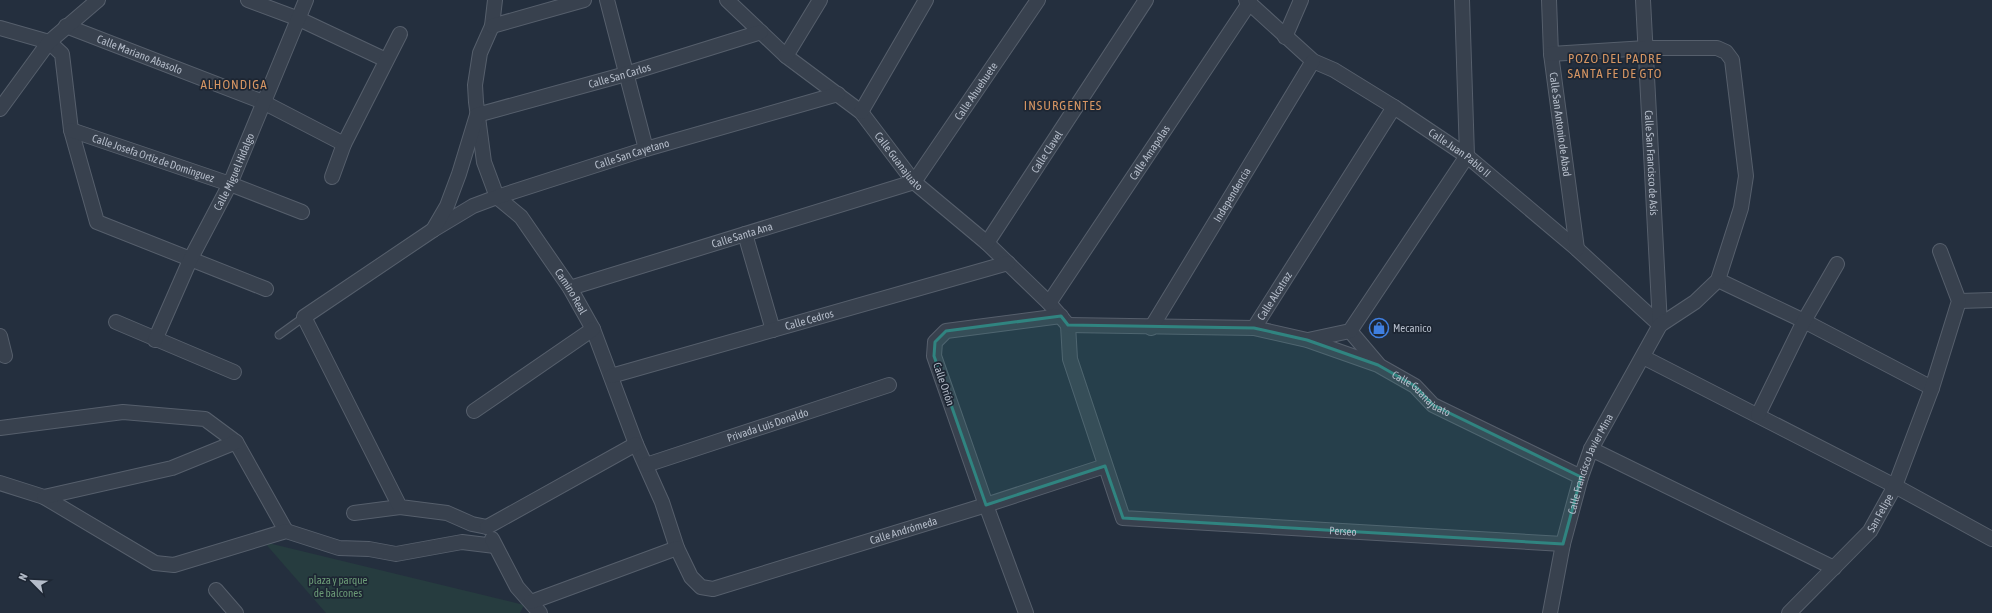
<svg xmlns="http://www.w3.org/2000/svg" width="1992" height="613" viewBox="0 0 1992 613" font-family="'Asap Condensed',sans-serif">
	<rect width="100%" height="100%" fill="#242f3e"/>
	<polygon fill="#263c3f" points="264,542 524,605 520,613 326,613"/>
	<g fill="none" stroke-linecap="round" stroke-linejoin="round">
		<defs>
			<polyline id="service" points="279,335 304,317"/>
			<g id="minor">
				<polyline points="248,0 299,19 386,60"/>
				<path id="s1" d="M495,0L492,26L480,53L475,85L476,102L484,162L497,197L521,217L570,288L593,329L636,444L662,502L677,548L691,577L701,587L713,589L986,505L1105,466"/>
				<polyline points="607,0 646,149"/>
				<path id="s2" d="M727,0L786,56L861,112L914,182L987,243L1049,303L1068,325"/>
				<path id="s3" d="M1246,0L1313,61L1334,70L1394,107L1467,156L1577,249L1660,325"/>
				<path id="s4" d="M1549,0L1551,54L1577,249"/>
				<path id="s5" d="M1643,0L1660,325"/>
				<path id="s6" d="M66,26L263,102L344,144"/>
				<polyline points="492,26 584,0"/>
				<polyline points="0,28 49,42 62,54 71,130 97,222 266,289"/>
				<polyline points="1285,37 1301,0"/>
				<polyline points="786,56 820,0"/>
				<polyline points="0,109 49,42 98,0"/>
				<polyline points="861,112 926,0"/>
				<path id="s7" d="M71,130L230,184L302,212"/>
				<polyline points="332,177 344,144 400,34"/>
				<path id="s8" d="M433,230L473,206L497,197L646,149L838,94"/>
				<polyline points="745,234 773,330"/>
				<path id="s9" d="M987,243L1146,0"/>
				<polyline points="1718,280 1804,321 1932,388"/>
				<path id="s10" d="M570,288L914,182L1038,0"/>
				<polyline points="1959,301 1992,300"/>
				<path id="s11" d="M1049,303L1250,2"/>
				<polyline points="116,322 234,372"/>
				<path id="s12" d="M1068,325L1070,359L1123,518L1563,544"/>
				<path id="s13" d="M1068,325L1254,328L1307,340L1378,365L1415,386L1433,405L1581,477"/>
				<path id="s14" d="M1151,328L1313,61"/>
				<path id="s15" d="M1254,328L1394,107"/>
				<polyline points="1350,331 1378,364"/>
				<polyline points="0,336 5,356"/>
				<path id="s16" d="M155,340L191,258L230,184L306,0"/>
				<polyline points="1308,340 1350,331 1467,156 1462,0"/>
				<polyline points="1643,357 1895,486 1992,539"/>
				<path id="s17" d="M611,376L1008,263"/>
				<polyline points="474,411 593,329"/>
				<polyline points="1758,415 1804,321 1837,264"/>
				<polyline points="0,428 123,412 205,419 236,442 286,531"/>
				<polyline points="1591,449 1834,568"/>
				<path id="s18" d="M646,465L889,385"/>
				<polyline points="0,483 44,497 155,563 174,565 286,531 339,548 369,549 396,554 462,542 495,546"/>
				<polyline points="44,497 172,468 236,442"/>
				<polyline points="354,513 400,507"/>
				<path id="s19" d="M487,527L472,524L447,513L400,507L304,317L433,230L447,206L459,174L477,115L626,74L761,32"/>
				<polyline points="487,527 636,444"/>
				<polyline points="492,539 517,587 540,613"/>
				<polyline points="216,590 236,613"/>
				<polyline points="531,602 677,548"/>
				<polyline points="1026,613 986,505 934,356 935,342 946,331 1061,316"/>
				<path id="s20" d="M1550,613L1563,544L1581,477L1591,449L1660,325L1695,302L1718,280L1741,208L1746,176L1732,60L1726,52L1717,48H1646L1551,54"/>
				<path id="s21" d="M1789,613L1870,531L1895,486L1932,388L1959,301L1940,251"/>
			</g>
		</defs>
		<use href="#service" stroke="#565f6c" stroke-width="9"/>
		<use href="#minor" stroke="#565f6c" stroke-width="16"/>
		<use href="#service" stroke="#38414e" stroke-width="7"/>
		<use href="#minor" stroke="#38414e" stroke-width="14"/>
	</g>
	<path fill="#308480" fill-opacity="0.2" stroke="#308480" stroke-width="3" stroke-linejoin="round" d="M1061,316L1068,325L1254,328L1307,340L1378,365L1415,386L1433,405L1581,477L1563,544L1123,518L1105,466L986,505L934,356L935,342L946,331Z"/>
	<defs>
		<symbol id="shop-ring" viewBox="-11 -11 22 22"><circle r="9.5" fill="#1d2633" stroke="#3f7fe0" stroke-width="1.5"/><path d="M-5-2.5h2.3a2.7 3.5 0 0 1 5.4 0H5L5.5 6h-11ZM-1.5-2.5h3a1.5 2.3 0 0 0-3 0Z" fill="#3f7fe0"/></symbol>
	</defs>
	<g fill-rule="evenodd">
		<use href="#shop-ring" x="1368" y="317" width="22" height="22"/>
	</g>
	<g text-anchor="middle" stroke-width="3.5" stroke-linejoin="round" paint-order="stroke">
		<g font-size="11" fill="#b4bcc9" stroke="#1d2633">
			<text dy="4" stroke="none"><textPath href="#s6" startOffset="79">Calle Mariano Abasolo</textPath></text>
			<text dy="4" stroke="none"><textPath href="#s19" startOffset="730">Calle San Carlos</textPath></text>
			<text dy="4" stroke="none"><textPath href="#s10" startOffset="470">Calle Ahuehuete</textPath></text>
			<text dy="4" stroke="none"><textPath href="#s4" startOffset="125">Calle San Antonio de Abad</textPath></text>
			<text dy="4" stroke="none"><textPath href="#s9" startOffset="109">Calle Clavel</textPath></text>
			<text dy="4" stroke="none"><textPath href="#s11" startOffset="181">Calle Amapolas</textPath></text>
			<text dy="4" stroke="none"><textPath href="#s3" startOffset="264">Calle Juan Pablo II</textPath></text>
			<text dy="4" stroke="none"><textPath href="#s8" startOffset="214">Calle San Cayetano</textPath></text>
			<text dy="4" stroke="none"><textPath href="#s7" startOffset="87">Calle Josefa Ortiz de Domínguez</textPath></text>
			<text dy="4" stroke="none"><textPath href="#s2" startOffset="237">Calle Guanajuato</textPath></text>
			<text dy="4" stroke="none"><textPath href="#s5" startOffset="163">Calle San Francisco de Asís</textPath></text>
			<text dy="4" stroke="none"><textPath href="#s16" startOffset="186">Calle Miguel Hidalgo</textPath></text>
			<text dy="4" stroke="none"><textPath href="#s14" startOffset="156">Independencia</textPath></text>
			<text dy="4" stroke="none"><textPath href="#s10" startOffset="180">Calle Santa Ana</textPath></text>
			<text dy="4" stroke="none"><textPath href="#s1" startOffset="324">Camino Real</textPath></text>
			<text dy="4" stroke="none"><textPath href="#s15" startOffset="38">Calle Alcatraz</textPath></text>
			<text dy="4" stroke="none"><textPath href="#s17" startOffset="206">Calle Cedros</textPath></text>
			<text transform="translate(944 384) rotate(71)" y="4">Calle Orión</text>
			<text dy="4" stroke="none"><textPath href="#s13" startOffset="368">Calle Guanajuato</textPath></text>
			<text dy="4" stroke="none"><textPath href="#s18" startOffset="128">Privada Luis Donaldo</textPath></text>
			<text dy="4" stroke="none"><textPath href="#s20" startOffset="155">Calle Francisco Javier Mina</textPath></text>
			<text dy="4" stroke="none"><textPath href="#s21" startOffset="136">San Felipe</textPath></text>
			<text dy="4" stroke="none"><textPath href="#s1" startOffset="860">Calle Andrómeda</textPath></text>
			<text dy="4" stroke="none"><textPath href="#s12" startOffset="422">Perseo</textPath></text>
		</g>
		<g font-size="11" fill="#b4bcc9" stroke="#1d2633" text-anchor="start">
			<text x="1393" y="332">Mecanico</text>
		</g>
		<g font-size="11" fill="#6b9a76" stroke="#1d2633">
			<text x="338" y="584">plaza y parque<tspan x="338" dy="13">de balcones</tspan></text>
		</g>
		<g font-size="13" letter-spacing="1" fill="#d59563" stroke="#1d2633">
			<text x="1615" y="63">POZO DEL PADRE<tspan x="1615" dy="15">SANTA FE DE GTO</tspan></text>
			<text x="234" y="89">ALHONDIGA</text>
			<text x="1063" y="110">INSURGENTES</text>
		</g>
	</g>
	<g transform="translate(32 581) rotate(294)" stroke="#1d2633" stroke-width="3" paint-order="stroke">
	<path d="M0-3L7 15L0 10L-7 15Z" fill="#b4bcc9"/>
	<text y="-6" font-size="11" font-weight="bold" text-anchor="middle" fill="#b4bcc9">N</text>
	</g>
</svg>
